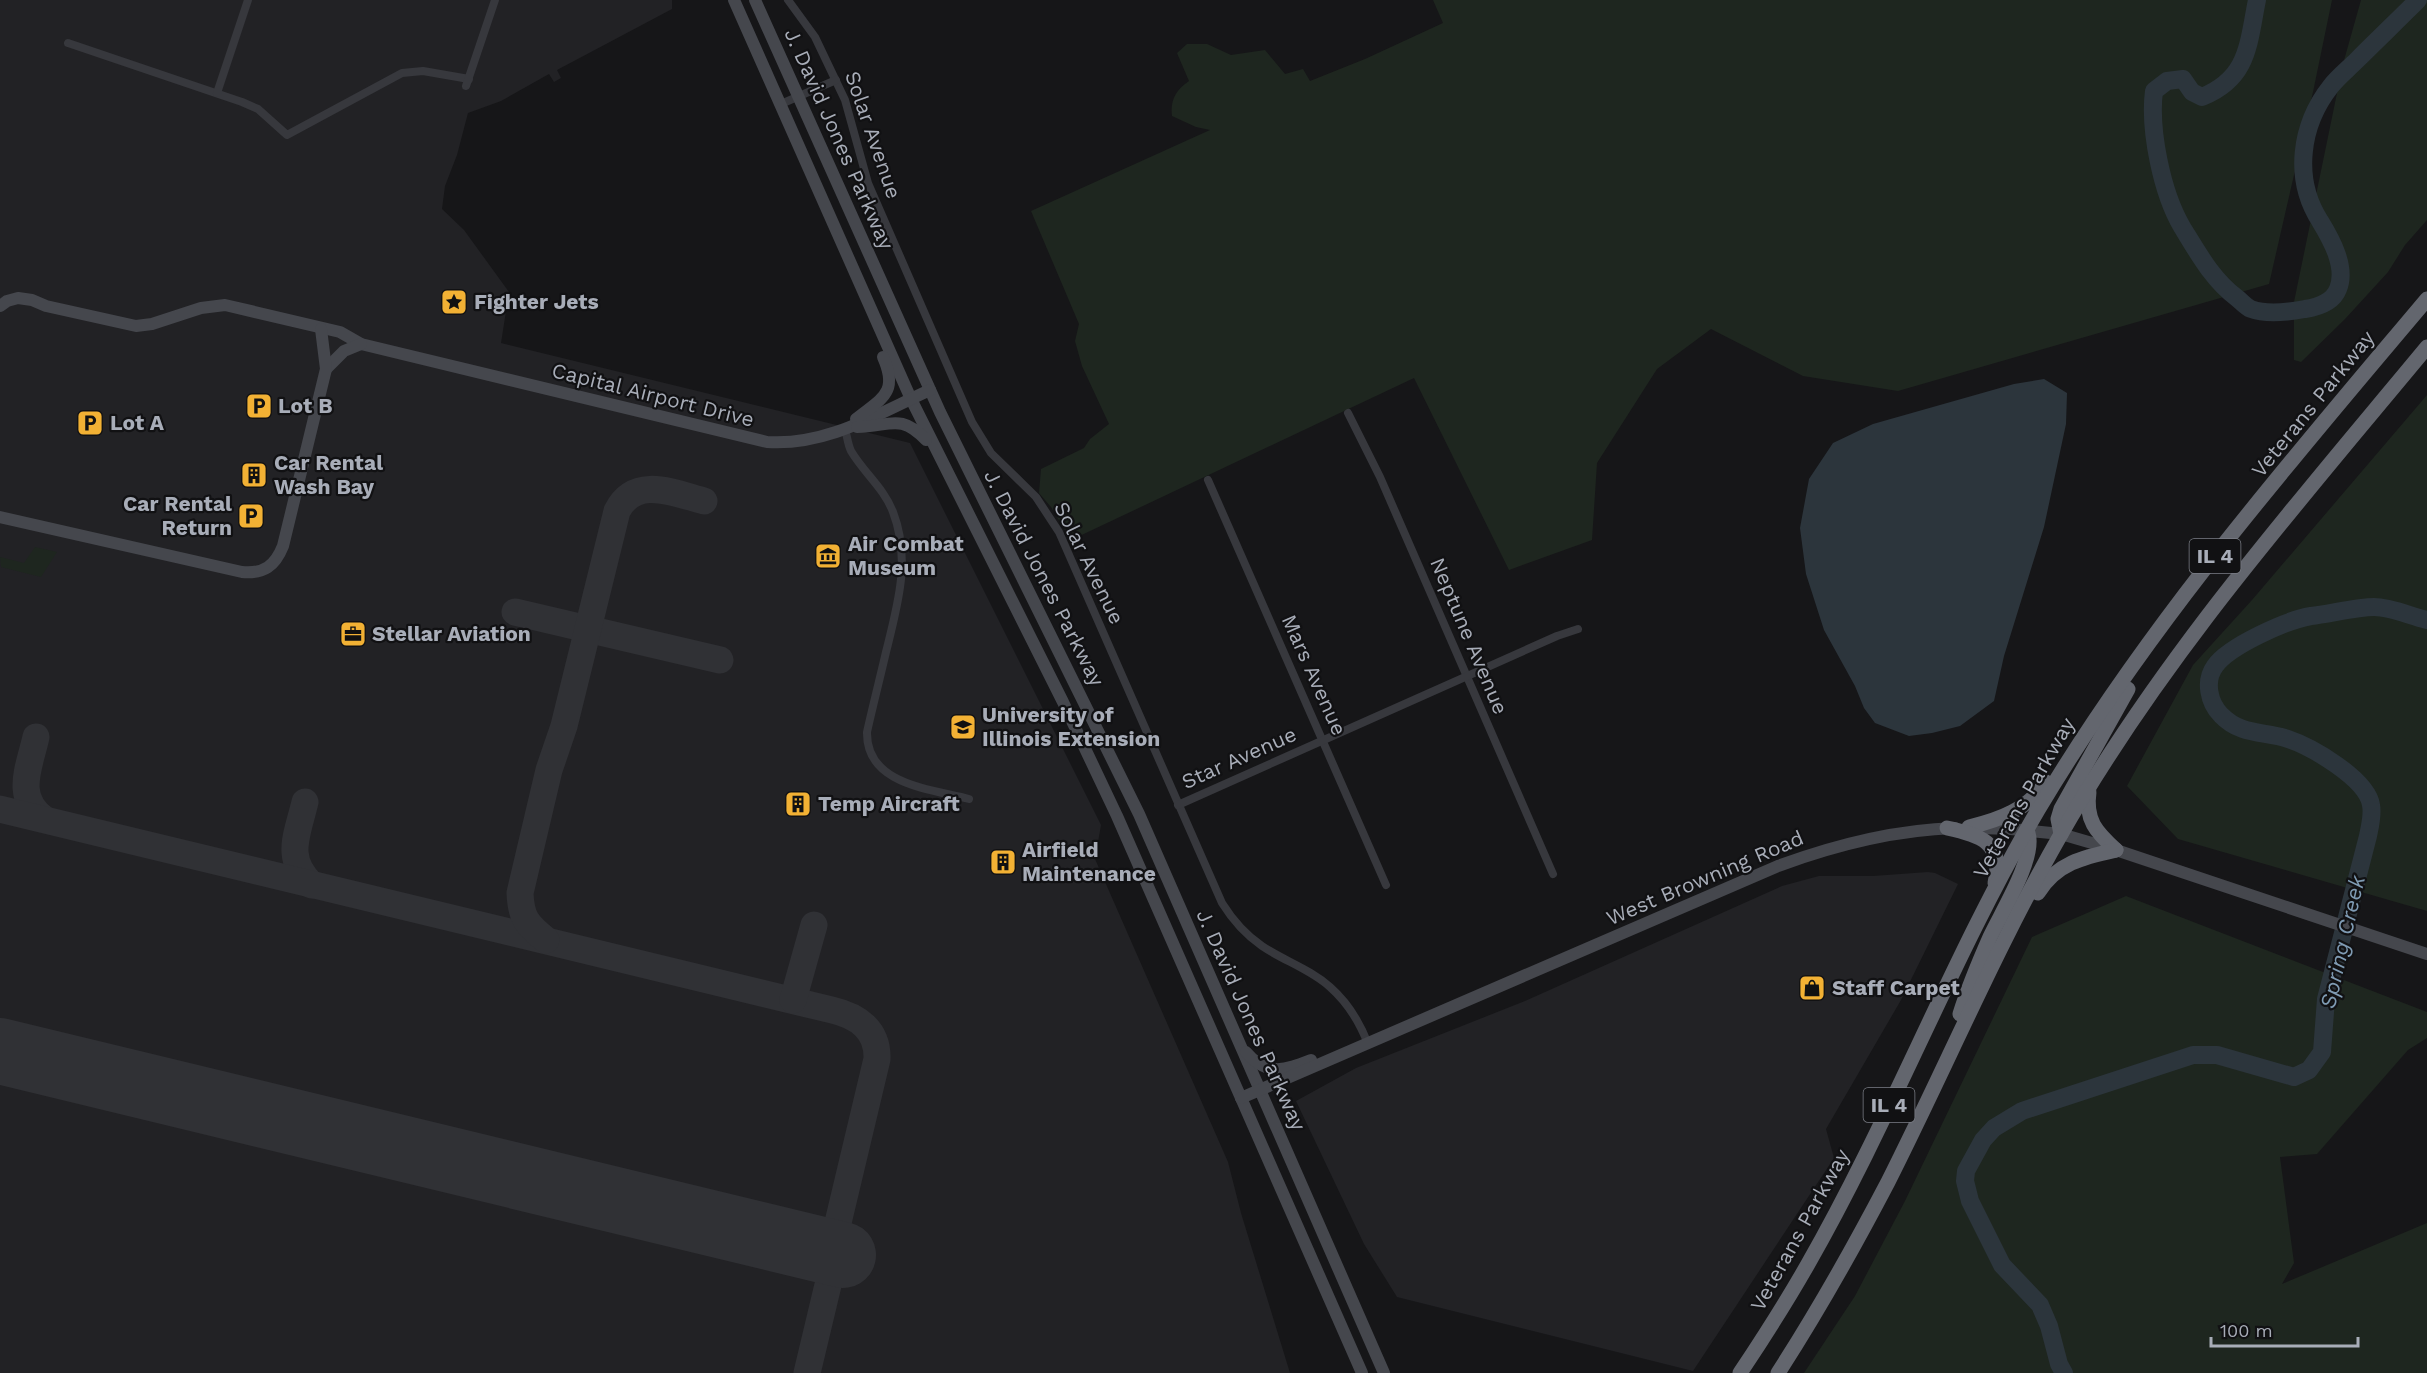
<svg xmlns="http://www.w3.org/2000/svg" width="2427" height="1373" viewBox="0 0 2427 1373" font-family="'Work Sans',sans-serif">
	<rect width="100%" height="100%" fill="#161618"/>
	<g fill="#222225">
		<polygon points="0,0 672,0 672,9 557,70 561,78 554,82 549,74 501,101 468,113 457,155 445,186 442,209 464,230 509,292 501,343 910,443 1101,825 1095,859 1228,1162 1241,1213 1290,1373 0,1373"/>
		<polygon points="1928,872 1935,873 1958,884 1901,1000 1826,1129 1834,1158 1693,1371 1397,1297 1364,1244 1296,1101 1356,1068 1525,1001 1782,886 1819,876 1873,876"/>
	</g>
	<g fill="#1e261f">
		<path d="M1433,0H2332L2313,92L2269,284L1898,391L1803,376L1711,329L1657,369L1597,463L1592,540L1509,570L1414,378L1071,540L1051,507L1039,493L1041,469L1084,448L1090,439L1109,424L1082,366L1075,341L1079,324L1031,211L1210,130L1196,127L1172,116C1170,100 1176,90 1189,81L1177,53L1187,44H1207L1231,55L1265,50L1285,74L1303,69L1310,81L1365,59L1443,23Z"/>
		<polygon points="2361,0 2427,0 2427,220 2405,245 2388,272 2345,319 2301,362 2294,360 2294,302 2343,64"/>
		<polygon points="2427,395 2427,911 2178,839 2127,786 2193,665 2252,600"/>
		<polygon points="35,547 57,552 41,577 1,567 0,557 24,563"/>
		<polygon points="2126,896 2427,1012 2427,1038 2408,1050 2317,1154 2280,1157 2294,1263 2282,1284 2427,1223 2427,1373 1804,1373 1855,1296 1905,1201 2032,937"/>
	</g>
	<polygon fill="#2c353c" points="2044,379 2067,393 2066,424 2044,527 2004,656 1994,701 1960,726 1932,733 1909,736 1875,723 1864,708 1855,686 1824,630 1806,574 1800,528 1809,479 1833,443 1873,424 2014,384"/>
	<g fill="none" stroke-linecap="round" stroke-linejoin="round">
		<g stroke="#2c353c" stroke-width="18">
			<path d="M2257,0C2248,44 2249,78 2202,97L2192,92L2183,79L2167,81L2154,91C2149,130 2162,193 2182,227C2198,253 2212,279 2237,298C2241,301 2246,307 2251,309C2267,315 2289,312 2305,309C2318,307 2333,302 2338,289C2347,267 2331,239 2320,221C2293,179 2300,125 2331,86C2338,77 2348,69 2357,60C2377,40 2398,20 2418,0"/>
			<path d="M2064,1373L2059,1364L2049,1326L2040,1305L2002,1265L1970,1201L1965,1181L1966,1171L1983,1140L1994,1128L2022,1111L2193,1055H2217L2294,1077L2309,1070L2322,1052L2326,999L2368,836C2370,826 2373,815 2371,805C2367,779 2312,747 2288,739C2265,731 2241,736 2221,715C2209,703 2204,681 2215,666C2229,646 2287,620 2311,616C2329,614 2357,607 2374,607C2391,607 2410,616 2427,620"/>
		</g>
		<g stroke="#303135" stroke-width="27">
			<polyline points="515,612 720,660"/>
			<path d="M36,737C29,768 14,797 44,819"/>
			<path d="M305,802C297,836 284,858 312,885"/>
			<path d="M0,809L832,1010C858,1016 878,1030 877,1059L831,1252L828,1285L807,1373"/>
			<path d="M546,940C527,925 521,918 520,893L549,770L564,726L617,511C635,475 674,493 704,501"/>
			<polyline points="793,1000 814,925"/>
		</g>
		<polyline stroke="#303135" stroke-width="66" points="0,1051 843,1255"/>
		<g stroke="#37383d" stroke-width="8">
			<path d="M788,0L815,37L845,100L868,183L972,422L991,453L1036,497L1059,532L1222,903C1232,919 1246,935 1262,946C1284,961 1310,969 1330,987C1347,1002 1360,1023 1368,1044"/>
			<polyline points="68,43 242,102 258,109 287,135 402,73 423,71 469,79"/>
			<polyline points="466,86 495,0"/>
			<polyline points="217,93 248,0"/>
			<polyline points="781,104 836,80"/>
			<polyline points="1348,413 1380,477 1553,874"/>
			<path d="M845,429C847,436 848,445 851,451C864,473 884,488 893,512C911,559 898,604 886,652C880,678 873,705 867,732C866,785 931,789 969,799"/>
			<polyline points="1208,480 1386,885"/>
			<polyline points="1178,805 1557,636 1578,629"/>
		</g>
		<g stroke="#45474d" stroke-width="12">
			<polyline points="734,0 911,399 1063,702 1117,816 1362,1373"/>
			<polyline points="755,0 940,412 1139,814 1384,1373"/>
			<path d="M0,306L7,301L18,298L32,300L46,306L136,326L152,324L201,308L225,305L340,332L361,344L767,442C827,446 877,414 930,390"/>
			<polyline points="326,369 344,351 361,344"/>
			<path d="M856,419C882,398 899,393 883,357"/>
			<path d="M857,427C889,427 900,412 926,440"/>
			<path d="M0,517L242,572C264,574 275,566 283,546L326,369L321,329"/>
			<polyline points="1979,828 2011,829 2061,834 2116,850 2427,954"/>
			<path d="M1246,1052C1267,1077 1285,1070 1311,1060"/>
			<path d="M1241,1098L1778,866C1835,845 1894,830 1955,828"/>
		</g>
		<g stroke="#63666e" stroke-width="15">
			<path d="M2089,792C2085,820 2096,832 2116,850"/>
			<path d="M1969,827C1999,820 2029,809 2046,782"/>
			<path d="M1947,828C1980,835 2004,842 1995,883"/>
			<polyline points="2061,834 2058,819 2061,809 2128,689"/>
			<path d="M2038,893C2056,863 2084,857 2116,850"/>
			<path d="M1960,1014C1968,988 1979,962 1990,937C2001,913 2036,858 2028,833"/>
			<path d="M1740,1373C1764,1337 1787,1301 1808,1264C1892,1117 1952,957 2038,810C2148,625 2289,463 2427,299"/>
			<path d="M1778,1373C1818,1311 1854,1247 1888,1182C1946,1067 1996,948 2060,836C2161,658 2297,504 2427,347"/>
		</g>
	</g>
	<defs>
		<symbol id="sight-square" viewBox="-11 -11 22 22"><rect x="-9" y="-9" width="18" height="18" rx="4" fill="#f2b134" stroke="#111113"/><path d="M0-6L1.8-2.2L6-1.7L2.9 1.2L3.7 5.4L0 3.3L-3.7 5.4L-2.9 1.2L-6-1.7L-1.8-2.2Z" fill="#111"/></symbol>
		<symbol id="parking-square" viewBox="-11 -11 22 22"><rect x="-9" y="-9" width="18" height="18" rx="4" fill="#f2b134" stroke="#111113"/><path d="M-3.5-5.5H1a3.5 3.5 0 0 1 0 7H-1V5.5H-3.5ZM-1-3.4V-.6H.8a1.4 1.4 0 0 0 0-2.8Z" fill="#111"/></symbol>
		<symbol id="building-square" viewBox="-11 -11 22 22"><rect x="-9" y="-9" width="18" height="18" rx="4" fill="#f2b134" stroke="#111113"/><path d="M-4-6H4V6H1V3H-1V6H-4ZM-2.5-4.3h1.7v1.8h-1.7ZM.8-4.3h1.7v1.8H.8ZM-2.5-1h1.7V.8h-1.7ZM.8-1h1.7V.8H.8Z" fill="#111"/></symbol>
		<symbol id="museum-square" viewBox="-11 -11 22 22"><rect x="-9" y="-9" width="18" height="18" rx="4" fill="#f2b134" stroke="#111113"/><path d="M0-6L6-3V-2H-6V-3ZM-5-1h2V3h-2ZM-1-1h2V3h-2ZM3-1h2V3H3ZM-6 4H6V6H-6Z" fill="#111"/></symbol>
		<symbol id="office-square" viewBox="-11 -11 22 22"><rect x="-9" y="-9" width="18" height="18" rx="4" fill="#f2b134" stroke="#111113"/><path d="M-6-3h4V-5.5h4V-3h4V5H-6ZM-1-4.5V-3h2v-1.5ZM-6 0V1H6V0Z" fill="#111"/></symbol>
		<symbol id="university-square" viewBox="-11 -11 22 22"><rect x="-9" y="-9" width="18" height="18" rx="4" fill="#f2b134" stroke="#111113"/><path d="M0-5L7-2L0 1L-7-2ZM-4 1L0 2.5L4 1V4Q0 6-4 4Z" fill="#111"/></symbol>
		<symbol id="shop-square" viewBox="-11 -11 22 22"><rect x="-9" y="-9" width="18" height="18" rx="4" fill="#f2b134" stroke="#111113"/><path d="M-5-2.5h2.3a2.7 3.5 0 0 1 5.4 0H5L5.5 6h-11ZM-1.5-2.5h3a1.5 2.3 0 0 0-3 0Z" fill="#111"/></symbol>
	</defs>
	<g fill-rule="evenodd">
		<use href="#sight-square" x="439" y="287" width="30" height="30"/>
		<use href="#parking-square" x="244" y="391" width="30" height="30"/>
		<use href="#parking-square" x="75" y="408" width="30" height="30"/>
		<use href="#building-square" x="239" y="460" width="30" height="30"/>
		<use href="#parking-square" x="236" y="501" width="30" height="30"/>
		<use href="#museum-square" x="813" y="541" width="30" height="30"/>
		<use href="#office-square" x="338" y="619" width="30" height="30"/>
		<use href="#university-square" x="948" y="712" width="30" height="30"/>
		<use href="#building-square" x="783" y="789" width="30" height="30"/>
		<use href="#building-square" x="988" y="847" width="30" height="30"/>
		<use href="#shop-square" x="1797" y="973" width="30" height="30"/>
	</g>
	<g text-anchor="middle" stroke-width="4.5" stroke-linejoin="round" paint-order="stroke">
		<g fill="#111113" stroke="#7b7e86" stroke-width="1.5">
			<rect x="2189.5" y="539" width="51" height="34" rx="4.5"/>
			<rect x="1863.5" y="1088" width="51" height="34" rx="4.5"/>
		</g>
		<g font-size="20" font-weight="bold" fill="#a8adb8">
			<text x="2215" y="563">IL 4</text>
			<text x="1889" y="1112">IL 4</text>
		</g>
		<g font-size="21" fill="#a8adb8" stroke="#111113">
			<text transform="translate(873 135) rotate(71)" y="7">Solar Avenue</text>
			<text transform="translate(839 139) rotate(66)" y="7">J. David Jones Parkway</text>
			<text transform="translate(653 395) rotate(14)" y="7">Capital Airport Drive</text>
			<text transform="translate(2313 404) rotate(-51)" y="7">Veterans Parkway</text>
			<text transform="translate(1089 563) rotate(64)" y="7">Solar Avenue</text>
			<text transform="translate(1044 578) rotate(63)" y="7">J. David Jones Parkway</text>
			<text transform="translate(1469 636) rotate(67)" y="7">Neptune Avenue</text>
			<text transform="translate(1314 675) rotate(66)" y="7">Mars Avenue</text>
			<text transform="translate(1239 758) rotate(-24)" y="7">Star Avenue</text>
			<text transform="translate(2024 798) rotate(-60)" y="7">Veterans Parkway</text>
			<text transform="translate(1705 878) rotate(-23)" y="7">West Browning Road</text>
			<text transform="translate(1251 1020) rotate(66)" y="7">J. David Jones Parkway</text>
			<text transform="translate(1800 1230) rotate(-61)" y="7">Veterans Parkway</text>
		</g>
		<g font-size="21" font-weight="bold" fill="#a8adb8" stroke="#111113" text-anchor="start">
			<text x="474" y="309">Fighter Jets</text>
			<text x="278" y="413">Lot B</text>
			<text x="110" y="430">Lot A</text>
			<text x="274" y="470">Car Rental<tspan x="274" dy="24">Wash Bay</tspan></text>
			<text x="232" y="511" text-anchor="end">Car Rental<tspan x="232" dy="24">Return</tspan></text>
			<text x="848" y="551">Air Combat<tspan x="848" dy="24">Museum</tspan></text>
			<text x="372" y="641">Stellar Aviation</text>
			<text x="982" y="722">University of<tspan x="982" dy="24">Illinois Extension</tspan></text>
			<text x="818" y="811">Temp Aircraft</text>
			<text x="1022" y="857">Airfield<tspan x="1022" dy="24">Maintenance</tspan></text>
			<text x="1832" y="995">Staff Carpet</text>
		</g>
		<g font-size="22" font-style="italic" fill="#7f9bb3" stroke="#111113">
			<text transform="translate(2342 942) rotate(-77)" y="8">Spring Creek</text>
		</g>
	</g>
	<path d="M2211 1337v9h147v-9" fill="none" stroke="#a8adb8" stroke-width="3"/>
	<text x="2220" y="1337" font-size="18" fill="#a8adb8" stroke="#111113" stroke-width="4.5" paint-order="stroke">100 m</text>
</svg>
